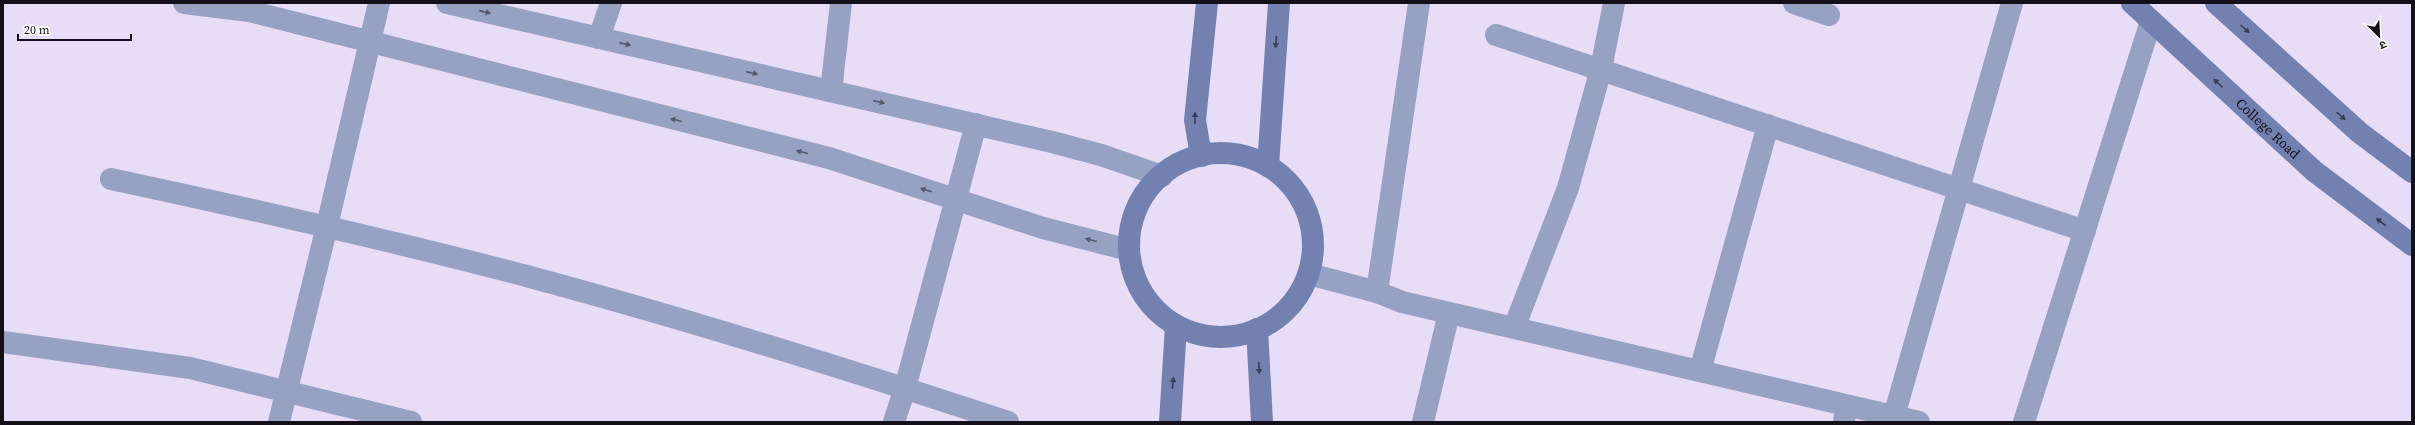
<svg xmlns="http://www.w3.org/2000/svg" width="2415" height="425" viewBox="0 0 2415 425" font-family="'Source Serif 4','Noto Sans Devanagari',serif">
	<rect width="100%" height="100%" fill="#e8ddf7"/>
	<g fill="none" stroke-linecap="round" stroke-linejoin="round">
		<g stroke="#97a1c2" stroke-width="22">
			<polyline points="1794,3 1829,15"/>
			<polyline points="1496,35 2085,231"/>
			<polyline points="599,38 611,3"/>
			<polyline points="831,91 841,3"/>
			<path d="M111,179C251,209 391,240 530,277C691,320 850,370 1008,422"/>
			<polyline points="1377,292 1419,3"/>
			<polyline points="1514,328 1568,188 1601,69 1614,3"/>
			<polyline points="3,342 190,368 411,422"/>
			<polyline points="1700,371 1768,125"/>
			<polyline points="1894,416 2012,3"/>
			<polyline points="279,422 327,226 379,3"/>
			<polyline points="894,422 905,388 976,124"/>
			<polyline points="1423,422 1449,313"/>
			<polyline points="1844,422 1846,406"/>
			<polyline points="2024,422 2151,21"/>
		</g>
		<g stroke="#97a1c2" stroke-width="22">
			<polyline points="184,3 249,11 829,158 1043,228 1129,250"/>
			<polyline points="447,3 1052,142 1101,155 1162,176"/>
			<polyline points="1309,274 1377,292 1402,302 1919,422"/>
		</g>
		<g stroke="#7381b1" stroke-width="22">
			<path id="s1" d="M2132,3L2314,171L2412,245"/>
			<polyline points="2216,3 2360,133 2412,172"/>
			<circle cx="1221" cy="245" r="92"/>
			<polyline points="1201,156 1195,120 1207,3"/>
			<polyline points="1268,166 1279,3"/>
			<polyline points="1257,329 1262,422"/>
			<polyline points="1170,422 1176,326"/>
		</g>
	</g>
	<defs><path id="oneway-solid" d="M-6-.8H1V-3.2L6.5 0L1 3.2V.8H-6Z"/></defs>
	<g fill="#56586e">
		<use href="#oneway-solid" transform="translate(485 12) rotate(13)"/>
		<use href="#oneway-solid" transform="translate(625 44) rotate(13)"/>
		<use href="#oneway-solid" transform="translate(752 73) rotate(13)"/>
		<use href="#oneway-solid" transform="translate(879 102) rotate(13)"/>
		<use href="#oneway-solid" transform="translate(676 120) rotate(-166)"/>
		<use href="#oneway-solid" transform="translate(802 152) rotate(-166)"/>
		<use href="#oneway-solid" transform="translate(926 190) rotate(-162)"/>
		<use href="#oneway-solid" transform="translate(1091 240) rotate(-166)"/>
	</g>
	<g fill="#3a3d56">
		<use href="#oneway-solid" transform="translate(2245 29) rotate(42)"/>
		<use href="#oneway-solid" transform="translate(1276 42) rotate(94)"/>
		<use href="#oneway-solid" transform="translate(2218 83) rotate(-137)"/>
		<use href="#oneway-solid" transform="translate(2341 116) rotate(42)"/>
		<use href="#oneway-solid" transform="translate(1195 118) rotate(-90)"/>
		<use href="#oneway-solid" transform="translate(2381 222) rotate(-143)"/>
		<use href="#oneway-solid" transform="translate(1259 368) rotate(87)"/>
		<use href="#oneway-solid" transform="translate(1173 383) rotate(-85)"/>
	</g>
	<g text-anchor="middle" stroke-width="3" stroke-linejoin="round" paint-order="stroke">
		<g font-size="14" fill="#141019" stroke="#fff">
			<text dy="5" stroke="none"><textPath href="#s1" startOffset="185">College Road</textPath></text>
		</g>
	</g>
	<rect width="2415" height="425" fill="none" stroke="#141019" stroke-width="8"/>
	<g transform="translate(2379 36) rotate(156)" stroke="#ffffff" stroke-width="3" paint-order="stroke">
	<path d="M0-3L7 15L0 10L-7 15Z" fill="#141019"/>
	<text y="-6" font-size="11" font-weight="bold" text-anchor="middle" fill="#141019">उ</text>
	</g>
	<path d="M18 34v6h113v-6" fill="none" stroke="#141019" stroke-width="2"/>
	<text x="24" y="34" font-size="12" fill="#141019" stroke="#ffffff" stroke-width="3" paint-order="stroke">20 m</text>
</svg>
